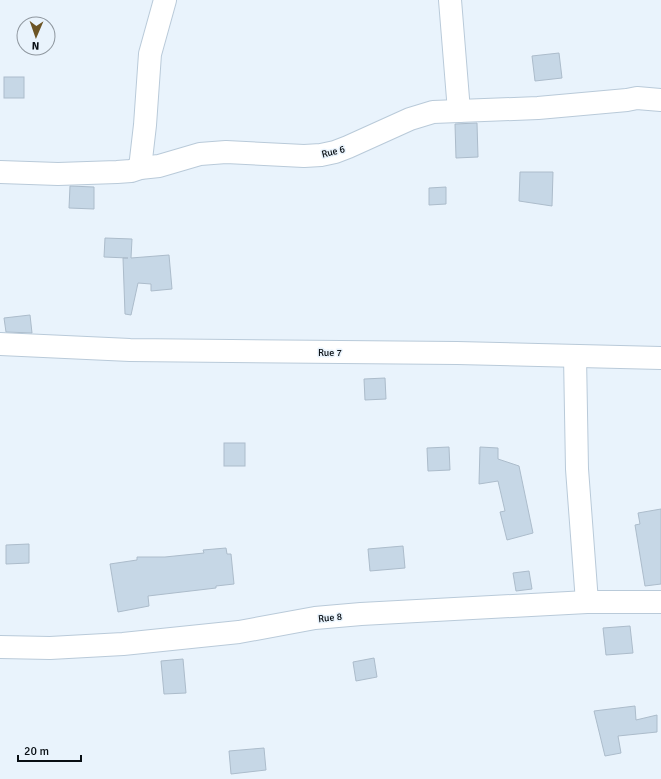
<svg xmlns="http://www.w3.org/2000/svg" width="661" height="779" viewBox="0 0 661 779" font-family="Signika,sans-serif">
	<rect width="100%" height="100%" fill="#e9f3fc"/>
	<g fill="#c6d7e6" stroke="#acbccb">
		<polygon points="559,53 562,78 535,81 532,56"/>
		<rect x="4" y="77" width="20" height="21"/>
		<polygon points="477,123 478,157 456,158 455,124"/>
		<polygon points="520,172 553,172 552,206 519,201"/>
		<polygon points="70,186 94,187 94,209 69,208"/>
		<polygon points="446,187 446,204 429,205 429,188"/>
		<polygon points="105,238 132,239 131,258 169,255 172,289 151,291 151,284 138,283 131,315 125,314 123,258 128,258 104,257"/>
		<polygon points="30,315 32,333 6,332 4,318"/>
		<polygon points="385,378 386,399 365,400 364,379"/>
		<rect x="224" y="443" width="21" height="23"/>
		<polygon points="449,447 450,470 428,471 427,448"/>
		<polygon points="480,447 498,448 498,459 519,466 533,533 507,540 500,512 505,511 498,481 479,484"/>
		<polygon points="661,509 661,584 645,586 635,525 640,524 638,513"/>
		<polygon points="29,544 29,563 6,564 6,545"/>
		<polygon points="403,546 405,568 370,571 368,549"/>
		<polygon points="226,548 227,554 231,554 234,584 216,586 216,588 148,596 149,606 118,612 110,564 137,560 137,557 165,557 204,553 203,550"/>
		<polygon points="529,571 532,589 516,591 513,573"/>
		<polygon points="630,626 633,653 606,655 603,628"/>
		<polygon points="374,658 377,677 356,681 353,662"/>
		<polygon points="183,659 186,693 164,694 161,661"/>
		<polygon points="635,706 636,720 657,715 657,732 618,736 621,753 605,756 594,711"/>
		<polygon points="264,748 266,770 231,774 229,751"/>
	</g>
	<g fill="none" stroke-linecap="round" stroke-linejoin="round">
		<defs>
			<g id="minor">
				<polyline points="450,0 459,111"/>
				<polyline points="140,168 145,125 150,54 165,0"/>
				<polyline points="0,172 58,174 117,172 131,171 140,168 159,166 200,154 226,152 304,156 321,155 335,152 348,147 410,119 433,112 538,108 627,100 637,98 661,100"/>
				<polyline points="0,344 130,350 457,353 661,358"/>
				<polyline points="575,356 577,469 587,602"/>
				<polyline points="0,647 50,648 123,644 239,632 315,618 361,614 587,602 661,602"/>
			</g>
		</defs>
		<use href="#minor" stroke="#b9cad9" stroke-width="24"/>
		<use href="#minor" stroke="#fff" stroke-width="22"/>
	</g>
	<g text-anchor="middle" stroke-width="3" stroke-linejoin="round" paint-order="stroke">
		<g font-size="10" fill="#080e13" stroke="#e9f3fc">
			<text transform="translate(333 151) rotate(-14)" y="4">Rue 6</text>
			<text x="330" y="356">Rue 7</text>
			<text transform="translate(330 617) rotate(-6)" y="4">Rue 8</text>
		</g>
	</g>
	<g transform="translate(36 36) rotate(182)"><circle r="19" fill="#e9f3fc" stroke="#8f979f"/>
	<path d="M0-3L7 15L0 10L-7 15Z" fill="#6c5424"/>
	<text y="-6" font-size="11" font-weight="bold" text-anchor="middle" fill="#080e13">N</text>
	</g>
	<path d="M18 755v6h63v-6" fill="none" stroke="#080e13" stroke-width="2"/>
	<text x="24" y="755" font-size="12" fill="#080e13" stroke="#e9f3fc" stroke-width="3" paint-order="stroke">20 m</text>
</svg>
